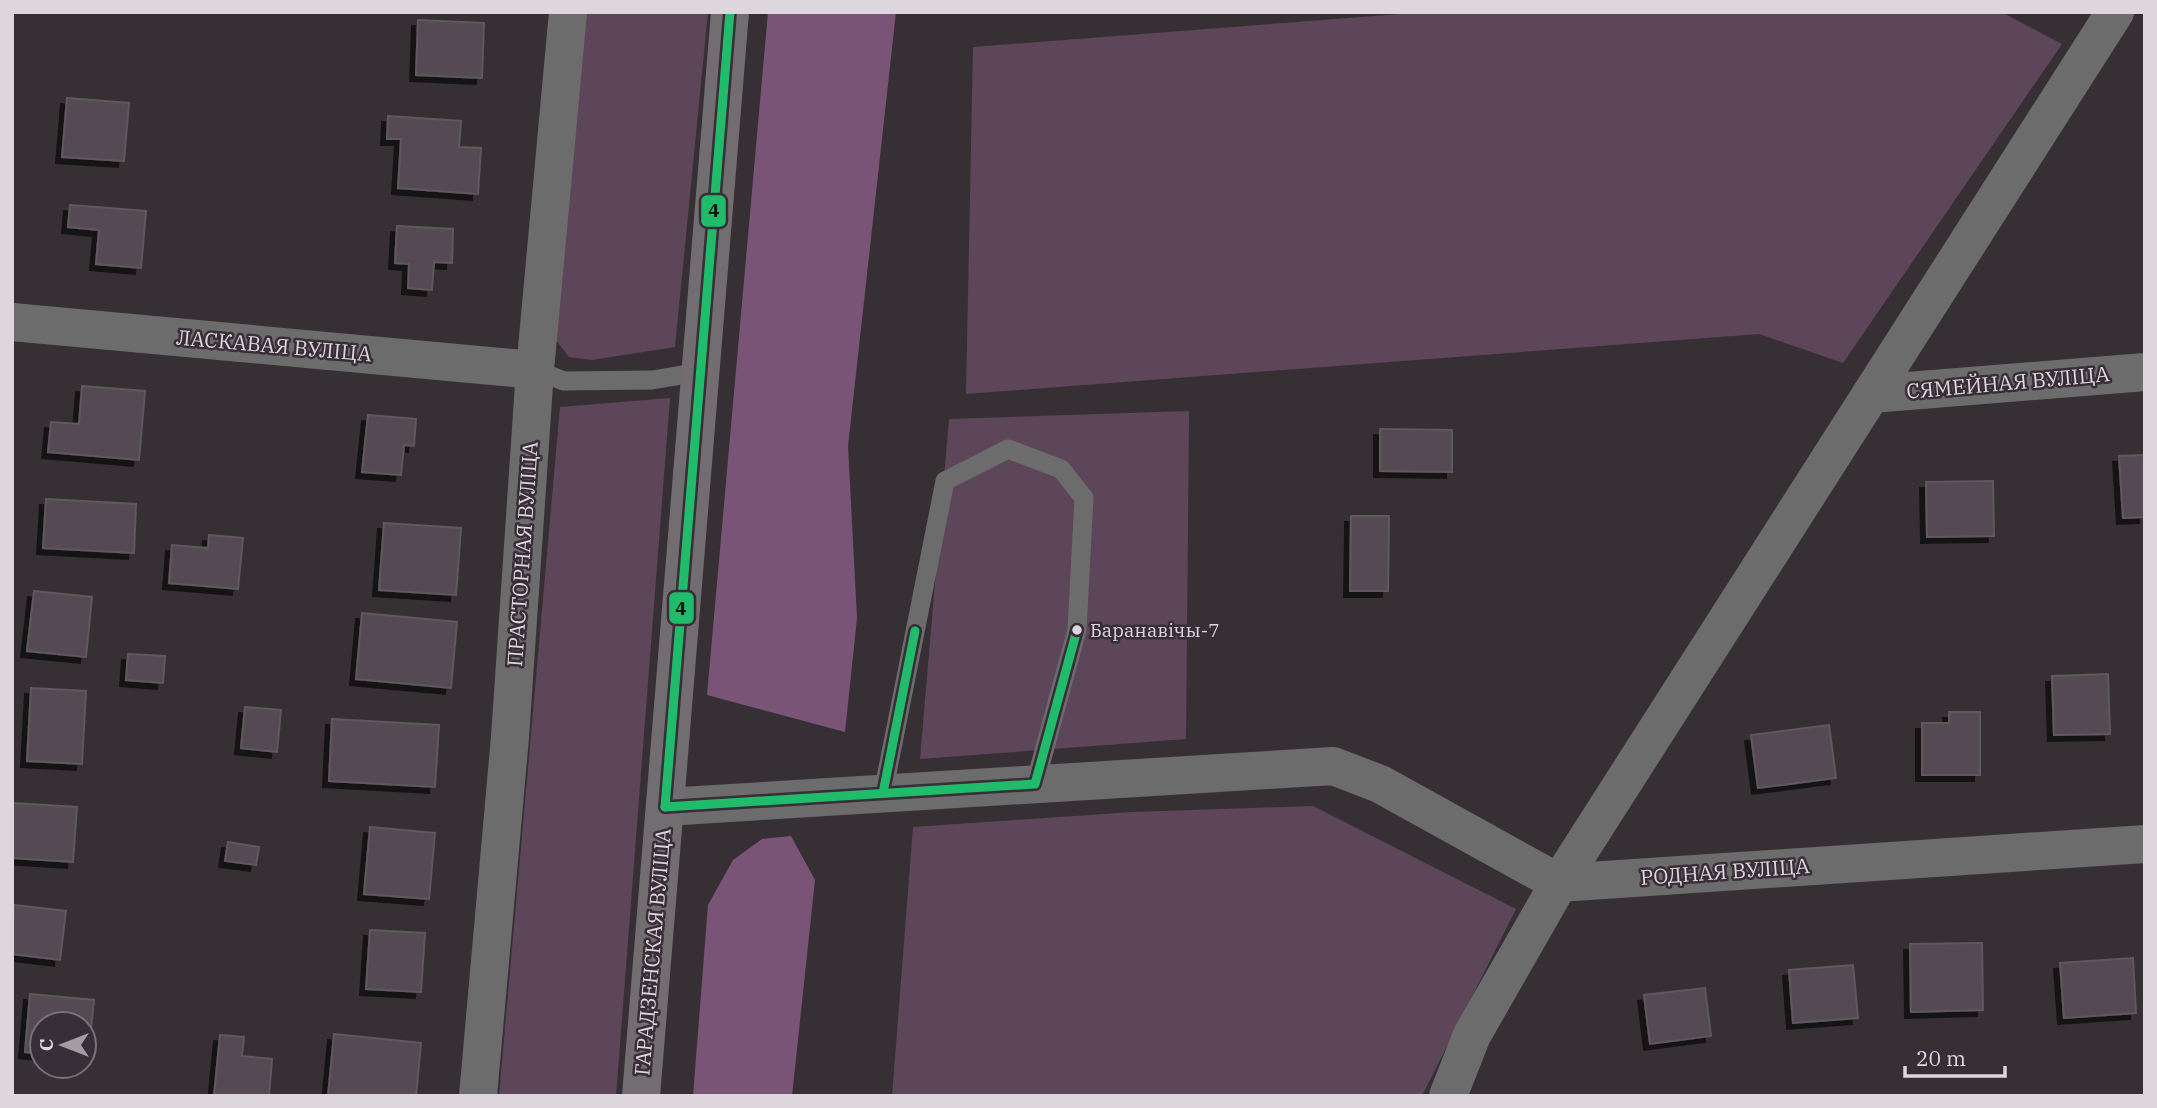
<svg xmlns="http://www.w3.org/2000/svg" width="2157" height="1108" viewBox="0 0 2157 1108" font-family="'IBM Plex Serif',serif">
	<defs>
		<filter id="shadow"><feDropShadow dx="-6" dy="6" stdDeviation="0" flood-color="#0009"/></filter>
	</defs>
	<rect width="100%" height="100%" fill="#363035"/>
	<g fill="#5d465a">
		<polygon points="580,12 708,12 675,347 592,360 569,357 555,339"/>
		<polygon points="1426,12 2001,12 2062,44 1843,363 1759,334 966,394 973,47"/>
		<polygon points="670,398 616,1096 499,1096 560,407"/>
		<polygon points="1189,411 1186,739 920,759 949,419"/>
		<polygon points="1313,806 1516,909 1422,1096 892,1096 913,827 1133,812"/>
	</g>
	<g fill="#7a5477">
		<polygon points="768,12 896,12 848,446 857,618 845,732 707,695"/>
		<polygon points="791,836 815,880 792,1096 693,1096 708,905 733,860 762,839"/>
	</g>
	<g fill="#544953" stroke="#5e595d" stroke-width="2" filter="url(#shadow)">
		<polygon points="418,20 484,23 482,78 416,75"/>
		<polygon points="67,98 129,103 124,161 62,157"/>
		<polygon points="388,116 461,121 459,147 481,148 478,194 398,188 401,139 387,139"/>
		<polygon points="70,205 146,211 141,268 96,264 99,230 68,227"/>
		<polygon points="397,226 453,229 452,263 434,262 432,290 408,288 409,264 395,263"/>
		<polygon points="82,386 145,391 139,460 48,452 51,422 79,424"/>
		<polygon points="368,415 416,419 414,446 404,445 401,475 362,472"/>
		<polygon points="1380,429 1452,430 1452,472 1380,471"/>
		<polygon points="2145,455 2145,517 2123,518 2119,456"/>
		<polygon points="1993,481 1994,536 1927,537 1926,482"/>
		<polygon points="46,499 136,504 134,553 43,548"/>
		<polygon points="1351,516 1389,516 1388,591 1350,591"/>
		<polygon points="384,523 461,528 456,595 379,590"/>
		<polygon points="209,535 243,538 238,589 169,583 172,545 208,548"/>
		<polygon points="34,591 92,597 86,657 27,651"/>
		<polygon points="362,613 457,622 451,688 356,679"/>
		<polygon points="128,654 165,656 163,683 126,680"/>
		<polygon points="2108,674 2110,734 2054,735 2052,676"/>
		<polygon points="31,688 86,691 82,764 27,761"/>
		<polygon points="245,707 281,710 277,752 241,748"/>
		<polygon points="1949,712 1980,712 1980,775 1922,775 1922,723 1949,723"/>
		<polygon points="332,719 439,725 435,787 329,781"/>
		<polygon points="1829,725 1836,778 1758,788 1751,735"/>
		<polygon points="13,803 77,807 73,862 12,858"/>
		<polygon points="370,827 435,833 429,899 364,894"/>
		<polygon points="228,842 259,847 256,865 225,861"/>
		<polygon points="14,905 66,911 60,960 12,954"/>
		<polygon points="370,930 425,933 421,992 366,989"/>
		<polygon points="1982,943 1983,1010 1911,1012 1910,944"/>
		<polygon points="2133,958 2136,1013 2064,1018 2060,963"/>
		<polygon points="1853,965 1858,1018 1793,1023 1789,970"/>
		<polygon points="1705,988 1711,1036 1650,1044 1644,995"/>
		<polygon points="30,994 94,1000 88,1059 84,1058 84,1024 42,1024 42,1054 25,1052"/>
		<polygon points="334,1034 421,1043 416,1096 328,1096"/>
		<polygon points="220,1035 244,1037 242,1056 272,1059 269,1096 214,1096"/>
	</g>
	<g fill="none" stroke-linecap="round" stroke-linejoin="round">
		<g stroke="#6d6c6d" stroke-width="19">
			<polyline points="535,370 564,381 652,380 700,372"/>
			<polyline points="883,793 945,481 1008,449 1061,469 1084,498 1077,630 1035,784"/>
		</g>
		<g stroke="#6d6c6d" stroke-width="38">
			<polyline points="12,322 535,370"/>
			<polyline points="1871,394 2145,372"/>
			<polyline points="665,807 1333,766 1380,784 1559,883 2145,844"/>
			<polyline points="478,1096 510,737 535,370 568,12"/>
			<polyline points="1448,1096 1472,1035 1559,883 2115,12"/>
		</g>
		<polyline stroke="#716d70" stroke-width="38" points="641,1096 730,12"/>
		<defs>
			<g id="bus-1">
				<polyline points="883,793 915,631"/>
				<polyline points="665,807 730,12"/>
				<polyline points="665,807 1035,784 1077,630"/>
			</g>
		</defs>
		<use href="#bus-1" stroke="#382e37" stroke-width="14"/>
		<use href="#bus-1" stroke="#20bc6c" stroke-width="9"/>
	</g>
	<circle fill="#ddd6dc" stroke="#382e37" stroke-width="2.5" cx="1077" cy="630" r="6"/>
	<g text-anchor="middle" stroke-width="5" stroke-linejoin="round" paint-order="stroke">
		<g font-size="19" fill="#ddd6dc" stroke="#382e37" text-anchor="start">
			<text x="1090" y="637">Баранавічы-7</text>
		</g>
		<g font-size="21" fill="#ddd6dc" stroke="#382e37">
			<text transform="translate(274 346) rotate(5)" y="7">ЛАСКАВАЯ ВУЛІЦА</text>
			<text transform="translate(2008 383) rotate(-5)" y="7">СЯМЕЙНАЯ ВУЛІЦА</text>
			<text transform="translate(523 554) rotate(-86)" y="7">ПРАСТОРНАЯ ВУЛІЦА</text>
			<text transform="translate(1725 872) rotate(-4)" y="7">РОДНАЯ ВУЛІЦА</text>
			<text transform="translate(653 952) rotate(-85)" y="7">ГАРАДЗЕНСКАЯ ВУЛІЦА</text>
		</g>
	</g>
	<g stroke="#382e37" stroke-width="2.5">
		<rect x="700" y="194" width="27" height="34" rx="7" fill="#20bc6c"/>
		<rect x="668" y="591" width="27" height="34" rx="7" fill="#20bc6c"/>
	</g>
	<g font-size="19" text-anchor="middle" font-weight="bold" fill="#111">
		<text x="714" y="217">4</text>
		<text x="681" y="615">4</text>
	</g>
	<rect width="2157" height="1108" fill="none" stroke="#ddd6dc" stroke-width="28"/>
	<g transform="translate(63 1045) rotate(270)"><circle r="33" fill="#382e37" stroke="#7a7179" stroke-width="2"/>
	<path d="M0-5L12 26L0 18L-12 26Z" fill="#a39ca2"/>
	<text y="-10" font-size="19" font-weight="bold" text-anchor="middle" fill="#ddd6dc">С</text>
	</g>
	<path d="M1905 1066v10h100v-10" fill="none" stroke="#ddd6dc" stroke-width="3.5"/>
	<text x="1916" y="1066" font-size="21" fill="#ddd6dc" stroke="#382e37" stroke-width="5" paint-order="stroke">20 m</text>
</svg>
